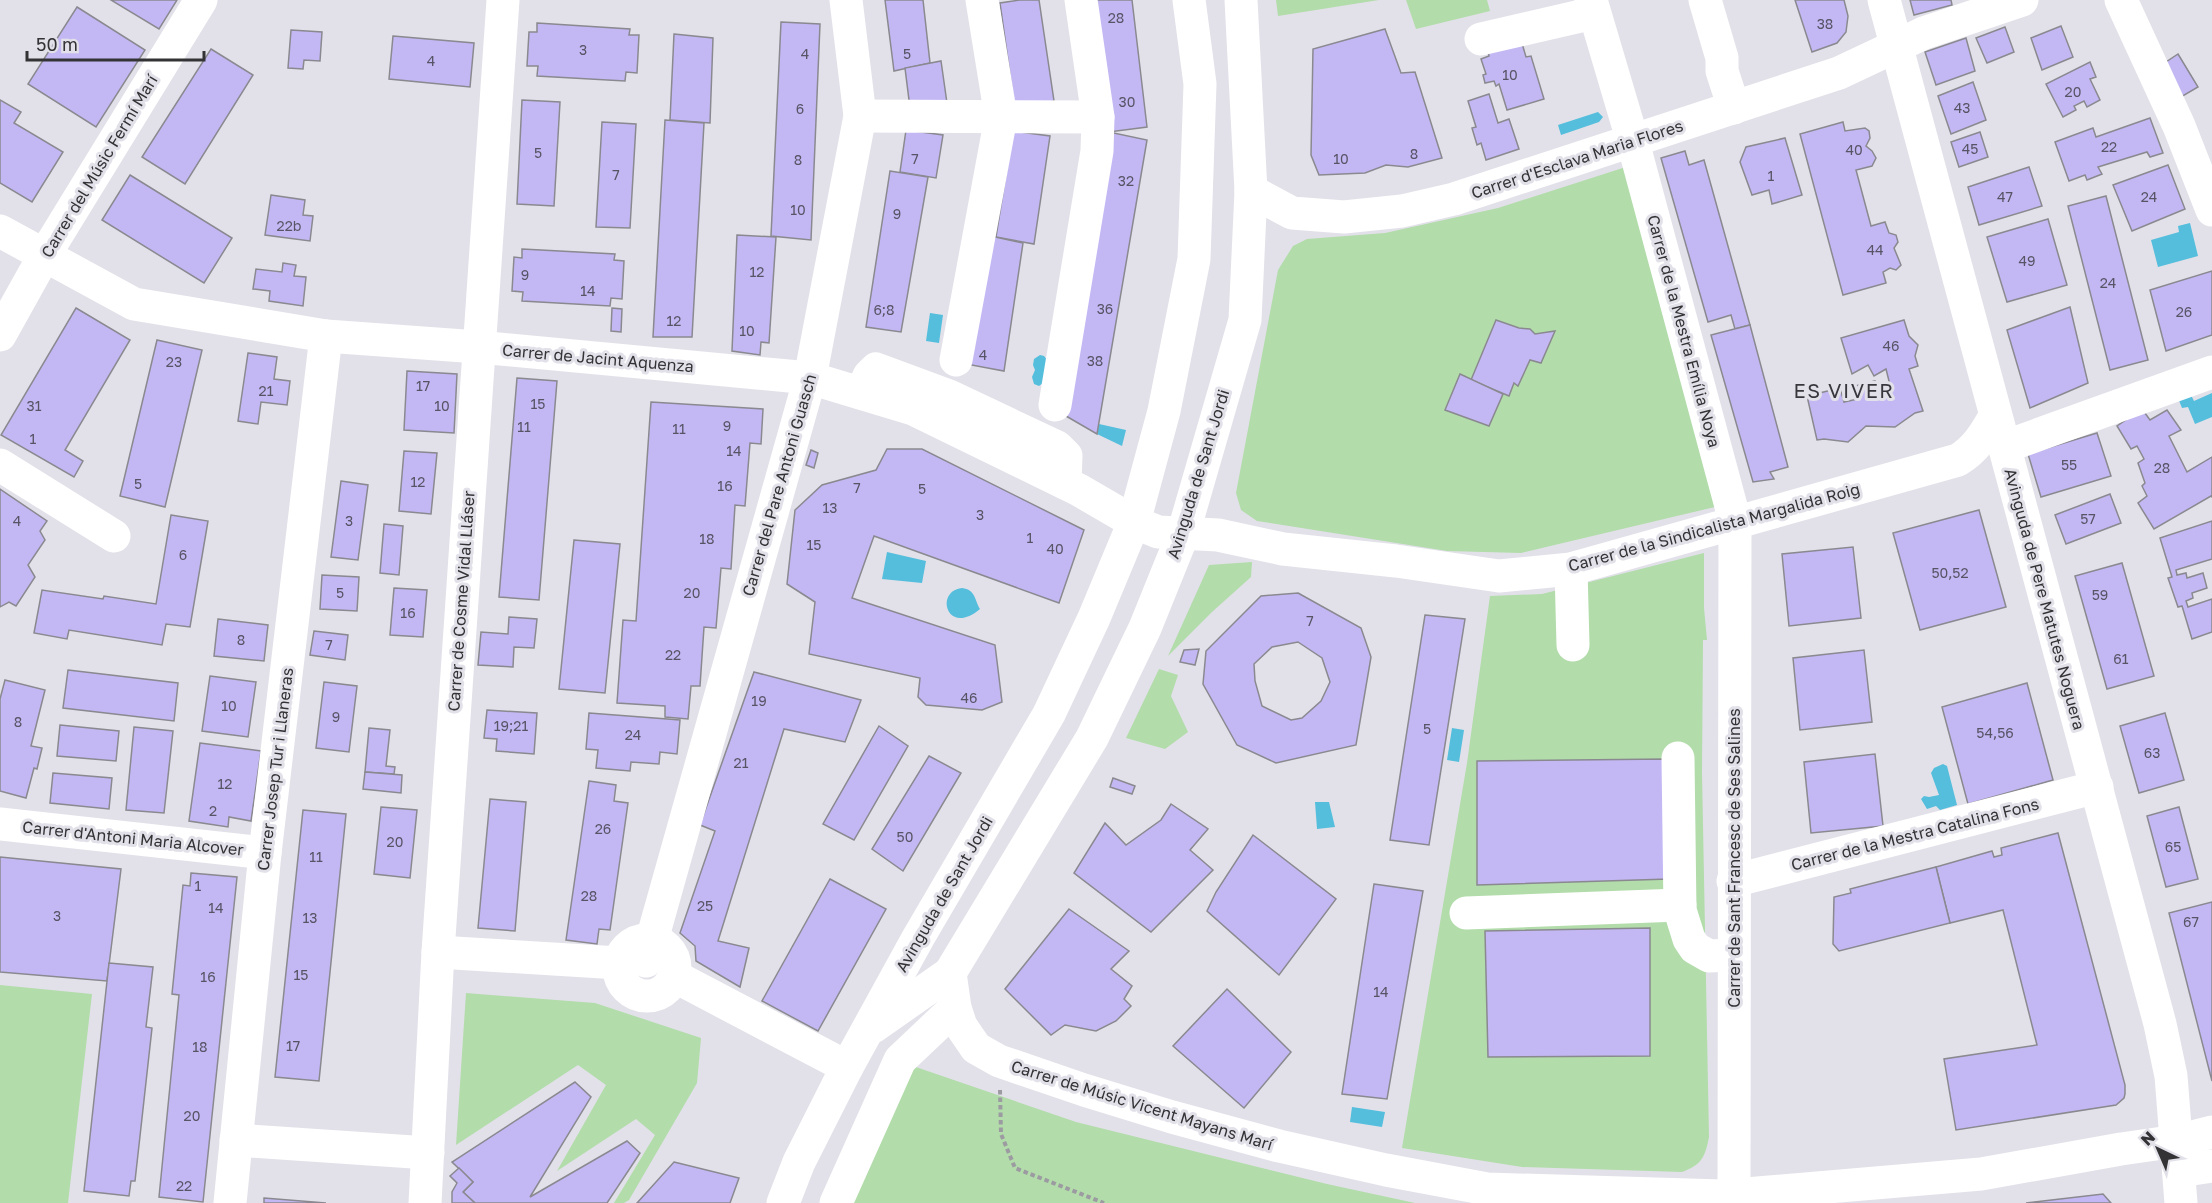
<svg xmlns="http://www.w3.org/2000/svg" width="2212" height="1203" viewBox="0 0 2212 1203" font-family="'Golos Text',sans-serif">
	<rect width="100%" height="100%" fill="#e2e1e9"/>
	<g fill="#b2dcaa">
		<polygon points="1276,0 1379,0 1278,16"/>
		<polygon points="1406,0 1487,0 1490,11 1416,29"/>
		<polygon points="1632,165 1719,506 1521,553 1447,551 1257,521 1241,510 1236,493 1278,270 1293,246 1307,239 1385,233 1498,208"/>
		<path d="M1704,553V608L1707,640H1703L1702,773L1709,1137C1705,1158 1701,1165 1682,1172L1522,1167L1402,1148L1467,763L1490,596L1542,594Z"/>
		<polygon points="1252,562 1251,577 1212,612 1168,656 1209,565"/>
		<polygon points="1159,669 1178,675 1171,696 1188,732 1165,749 1126,738"/>
		<polygon points="0,985 92,994 68,1203 0,1203"/>
		<polygon points="466,993 595,1003 701,1038 697,1083 629,1200 624,1203 614,1203 655,1135 636,1119 557,1171 606,1085 578,1065 456,1145"/>
		<polygon points="910,1065 1076,1122 1327,1184 1415,1203 848,1203"/>
	</g>
	<g fill="#54bedc">
		<polygon points="1598,112 1603,117 1599,122 1561,135 1558,125"/>
		<polygon points="2190,223 2198,256 2158,267 2151,240 2179,232 2178,226"/>
		<polygon points="930,313 943,315 939,343 926,341"/>
		<polygon points="1040,355 1044,356 1048,361 1044,382 1039,386 1034,384 1032,377 1035,370 1033,365 1034,359"/>
		<polygon points="2190,393 2194,401 2212,393 2212,417 2195,424 2188,407 2182,408 2178,398"/>
		<polygon points="1099,424 1126,430 1122,446 1097,434"/>
		<polygon points="887,552 926,561 922,583 882,579"/>
		<path d="M962,588C976,590 974,599 980,609C947,637 934,591 962,588Z"/>
		<polygon points="1452,728 1464,730 1459,762 1447,760"/>
		<polygon points="1943,764 1947,766 1957,805 1940,810 1936,806 1927,809 1921,799 1924,796 1929,797 1939,795 1931,773 1934,768"/>
		<polygon points="1315,802 1329,802 1335,827 1317,829"/>
		<polygon points="1352,1107 1385,1112 1382,1127 1350,1122"/>
	</g>
	<g fill="#c4b8f4" stroke="#8a8990" stroke-width="1.5" fill-rule="evenodd">
		<polygon points="111,0 177,0 159,29"/>
		<polygon points="885,0 923,0 930,63 894,71"/>
		<polygon points="1020,0 1039,0 1054,101 1015,110 1000,3"/>
		<polygon points="1092,0 1132,0 1147,127 1109,132"/>
		<polygon points="1795,0 1844,0 1848,16 1846,32 1837,43 1812,52"/>
		<polygon points="1910,0 1951,0 1952,5 1914,15"/>
		<polygon points="77,7 145,50 96,127 28,84"/>
		<polygon points="781,22 820,24 811,240 771,236"/>
		<polygon points="537,23 630,29 629,35 639,35 637,73 626,72 625,81 537,76 538,66 527,66 529,32 537,32"/>
		<polygon points="2061,26 2073,57 2042,70 2031,38"/>
		<polygon points="2005,27 2014,52 1987,63 1976,38"/>
		<polygon points="1385,29 1401,73 1415,72 1442,158 1408,167 1386,165 1365,173 1319,175 1311,155 1313,49"/>
		<polygon points="291,30 322,32 320,61 304,60 303,69 288,68"/>
		<polygon points="674,34 713,38 710,123 670,120"/>
		<polygon points="393,36 474,43 470,87 389,79"/>
		<polygon points="1966,38 1975,71 1936,85 1925,52"/>
		<polygon points="1521,40 1526,57 1531,56 1544,99 1507,110 1499,84 1496,86 1494,81 1485,83 1483,75 1486,74 1481,59 1489,56 1488,51"/>
		<polygon points="211,49 253,75 185,184 142,157"/>
		<polygon points="2178,54 2198,87 2181,97 2166,62"/>
		<polygon points="941,61 947,103 910,108 905,68"/>
		<polygon points="2090,62 2096,77 2090,79 2100,100 2087,107 2084,101 2074,106 2076,110 2063,117 2046,84"/>
		<polygon points="1973,82 1986,120 1951,134 1938,96"/>
		<polygon points="1489,94 1498,123 1509,119 1519,149 1486,160 1481,143 1477,145 1472,128 1476,127 1468,101"/>
		<polygon points="0,100 21,112 14,123 63,152 32,202 0,183"/>
		<polygon points="522,100 560,102 554,206 517,204"/>
		<polygon points="2150,118 2163,153 2150,157 2147,152 2098,167 2102,174 2087,180 2085,175 2069,181 2055,142 2093,128 2096,137"/>
		<polygon points="665,120 704,123 692,337 653,337"/>
		<polygon points="602,122 636,124 630,228 596,227"/>
		<polygon points="1843,122 1845,131 1865,128 1869,131 1870,138 1866,146 1872,151 1876,158 1872,166 1856,170 1871,226 1885,222 1889,233 1896,235 1898,242 1894,248 1901,265 1896,270 1890,268 1883,272 1886,283 1843,295 1800,134"/>
		<polygon points="906,130 943,135 936,178 900,172"/>
		<polygon points="1013,131 1050,136 1034,244 996,237"/>
		<polygon points="1109,132 1147,140 1097,434 1066,416"/>
		<polygon points="1980,132 1988,157 1959,167 1951,142"/>
		<polygon points="1785,138 1802,195 1772,204 1769,190 1752,195 1740,162 1746,147"/>
		<polygon points="1685,151 1689,165 1704,160 1750,325 1735,329 1731,315 1708,322 1661,158"/>
		<polygon points="2168,165 2185,209 2132,231 2113,185"/>
		<polygon points="2029,167 2042,206 1979,225 1968,187"/>
		<polygon points="890,171 928,177 901,332 866,327"/>
		<polygon points="130,175 232,238 204,283 102,220"/>
		<polygon points="271,195 305,200 303,215 313,216 310,241 265,235"/>
		<polygon points="2106,196 2148,360 2110,370 2068,206"/>
		<polygon points="2048,219 2067,285 2007,302 1987,237"/>
		<polygon points="737,235 776,237 769,343 761,342 760,355 732,351"/>
		<polygon points="986,235 1023,243 1004,371 966,364"/>
		<polygon points="522,249 615,254 614,260 624,261 622,299 611,298 610,306 522,301 523,292 512,291 514,257 522,258"/>
		<polygon points="283,263 296,265 294,276 306,277 303,306 269,301 270,291 253,289 256,269 282,272"/>
		<polygon points="2212,271 2212,335 2166,351 2150,290"/>
		<polygon points="2070,307 2088,383 2030,408 2007,330"/>
		<polygon points="76,308 130,340 65,450 83,461 74,477 1,435"/>
		<polygon points="612,308 622,309 621,332 611,331"/>
		<polygon points="1496,320 1519,328 1530,329 1535,334 1555,331 1541,363 1530,360 1518,386 1514,383 1509,396 1471,380"/>
		<polygon points="1904,320 1909,336 1918,345 1915,356 1918,366 1909,369 1923,411 1915,413 1895,427 1866,426 1848,442 1824,439 1817,440 1807,396 1840,388 1844,402 1858,399 1855,386 1875,381 1878,392 1891,389 1886,369 1874,376 1868,365 1852,374 1841,338"/>
		<polygon points="1750,325 1788,467 1770,472 1774,479 1753,482 1711,335"/>
		<polygon points="157,340 202,350 165,507 120,496"/>
		<polygon points="248,353 277,357 274,379 290,381 287,405 261,402 258,424 238,421"/>
		<polygon points="407,371 457,374 454,433 404,430"/>
		<polygon points="1460,374 1503,394 1489,426 1445,410"/>
		<polygon points="517,378 557,381 539,600 499,597"/>
		<polygon points="651,402 763,409 761,444 750,443 745,506 735,505 731,569 721,568 716,628 704,627 700,686 691,686 688,719 665,717 665,706 617,703 623,620 636,621"/>
		<polygon points="2142,409 2150,420 2167,410 2181,430 2169,436 2187,472 2212,457 2212,497 2211,496 2154,529 2138,503 2147,496 2142,486 2145,483 2138,463 2144,459 2137,446 2131,449 2117,426"/>
		<polygon points="2097,433 2111,476 2041,497 2028,454"/>
		<polygon points="887,449 922,449 1084,530 1059,603 874,536 852,598 995,645 1002,702 982,710 926,705 918,697 920,678 809,654 815,602 787,584 795,510 822,485 876,470"/>
		<polygon points="811,450 818,453 814,468 806,465"/>
		<polygon points="404,451 437,453 431,514 399,511"/>
		<polygon points="341,481 368,485 358,560 331,557"/>
		<polygon points="0,489 47,521 40,531 45,540 28,565 35,577 16,606 9,602 0,607"/>
		<polygon points="2110,494 2121,523 2066,544 2055,515"/>
		<polygon points="1979,510 2006,607 1920,630 1893,533"/>
		<polygon points="171,515 208,521 190,627 166,624 162,645 69,630 67,639 34,633 42,590 103,599 104,596 156,604"/>
		<polygon points="2212,521 2212,559 2176,570 2177,575 2186,573 2187,578 2203,573 2207,588 2192,593 2193,598 2186,601 2188,607 2212,599 2212,632 2192,639 2182,606 2178,607 2168,578 2172,577 2160,538"/>
		<polygon points="384,524 403,526 399,575 380,573"/>
		<polygon points="574,540 620,544 605,693 559,689"/>
		<polygon points="1853,547 1861,618 1789,626 1782,554"/>
		<polygon points="2122,563 2154,676 2107,689 2075,576"/>
		<polygon points="322,575 359,577 357,611 320,609"/>
		<polygon points="394,588 427,590 423,637 390,635"/>
		<path d="M1298,593L1361,628L1371,657L1356,745L1276,763L1237,745L1203,684L1206,651L1261,596ZM1298,642L1322,658L1330,682L1321,701L1302,718L1291,720L1262,706L1255,681L1254,664L1272,647Z"/>
		<polygon points="1425,615 1465,619 1429,845 1390,840"/>
		<polygon points="509,617 537,619 534,648 514,647 513,667 478,665 481,632 508,634"/>
		<polygon points="218,619 268,625 264,661 214,656"/>
		<polygon points="314,631 348,635 345,660 310,655"/>
		<polygon points="1199,649 1195,665 1180,662 1184,650"/>
		<polygon points="1864,650 1872,722 1800,730 1793,658"/>
		<polygon points="68,670 178,683 174,721 63,708"/>
		<polygon points="754,672 861,700 845,742 784,729 718,941 749,948 740,987 696,961 695,946 680,933 715,831 700,825"/>
		<polygon points="210,676 256,682 248,737 202,731"/>
		<polygon points="5,680 45,690 31,746 42,748 37,769 34,768 26,798 0,791 0,699"/>
		<polygon points="324,682 357,686 349,752 316,748"/>
		<polygon points="2027,683 2053,780 1968,804 1942,707"/>
		<polygon points="487,710 537,713 534,754 496,751 497,739 484,738"/>
		<polygon points="589,713 680,720 677,754 660,752 659,764 631,762 630,771 596,768 598,750 586,749"/>
		<polygon points="2165,713 2184,780 2139,793 2120,726"/>
		<polygon points="60,725 119,731 116,761 57,756"/>
		<polygon points="879,726 908,746 854,840 823,824"/>
		<polygon points="134,727 173,731 164,813 126,810"/>
		<polygon points="369,728 390,730 386,766 395,767 394,774 365,772"/>
		<polygon points="200,743 261,751 251,821 229,817 228,827 189,821"/>
		<polygon points="1875,754 1883,826 1811,833 1804,762"/>
		<polygon points="929,756 961,773 903,871 872,849"/>
		<polygon points="1668,759 1669,879 1477,885 1477,761"/>
		<polygon points="365,772 402,775 401,793 363,789"/>
		<polygon points="53,773 112,778 109,809 50,803"/>
		<polygon points="1113,778 1135,786 1132,794 1110,787"/>
		<polygon points="589,781 616,785 614,801 628,803 610,930 599,929 597,944 566,940"/>
		<polygon points="490,799 526,802 515,931 478,928"/>
		<polygon points="1171,804 1208,829 1190,850 1213,870 1151,932 1074,873 1105,823 1126,845 1161,820"/>
		<polygon points="381,807 417,810 410,878 374,874"/>
		<polygon points="2179,807 2198,879 2166,887 2147,816"/>
		<polygon points="303,810 346,814 319,1081 275,1077"/>
		<polygon points="2058,833 2125,1085 2125,1094 2124,1098 2116,1105 1956,1130 1944,1059 2037,1045 2003,910 1950,923 1936,867 1992,851 1994,857 2002,855 2001,848"/>
		<polygon points="1253,835 1336,899 1279,975 1207,911 1216,892"/>
		<polygon points="0,857 121,869 107,981 0,972"/>
		<polygon points="1936,867 1950,923 1839,951 1833,944 1834,897 1851,893 1850,889"/>
		<polygon points="191,873 237,877 203,1202 159,1197 179,995 172,994 183,885 190,886"/>
		<polygon points="830,879 886,909 818,1031 762,1001"/>
		<polygon points="1374,884 1423,891 1387,1099 1342,1094"/>
		<polygon points="2212,902 2212,1081 2169,913"/>
		<polygon points="1069,909 1129,951 1111,969 1132,986 1124,999 1131,1006 1116,1021 1096,1031 1065,1025 1051,1035 1005,989"/>
		<polygon points="1650,928 1650,1056 1488,1057 1485,931"/>
		<polygon points="109,963 153,967 146,1027 152,1028 135,1181 131,1181 129,1196 84,1191"/>
		<polygon points="1227,989 1291,1052 1244,1108 1173,1046"/>
		<polygon points="575,1082 591,1097 530,1197 627,1141 640,1153 607,1203 475,1203 463,1192 473,1182 452,1162"/>
		<polygon points="674,1162 739,1178 730,1203 637,1203"/>
		<polygon points="459,1168 473,1182 463,1192 475,1203 452,1203 452,1192 457,1183 450,1176"/>
		<polygon points="2103,1194 2111,1203 2026,1203"/>
		<polygon points="264,1198 326,1203 264,1203"/>
	</g>
	<g fill="none" stroke-linecap="round" stroke-linejoin="round">
		<polyline stroke="#9c9ba1" stroke-width="4" stroke-dasharray="4.5 3" stroke-linecap="butt" points="1000,1090 1001,1134 1015,1168 1104,1203"/>
		<g stroke="#fff" stroke-width="33">
			<polyline points="1591,0 1633,142 1735,521 1734,1195"/>
			<polyline points="1705,0 1722,58 1722,71 1734,108"/>
			<polyline points="1884,0 2160,1024 2171,1076 2181,1203"/>
			<polyline points="2121,0 2179,126 2212,210"/>
			<polyline points="1481,39 1594,13"/>
			<polyline points="860,116 1098,117 1081,0"/>
			<polyline points="1251,191 1292,213 1344,217 1402,211 1454,199 1839,73 1924,33 2022,0"/>
			<path d="M0,231L134,304L326,336L478,347L810,378L913,409L1079,490L1134,522L1158,532L1218,535L1283,549L1396,561L1499,576L1571,569L1958,460C1976,449 1985,434 1995,416"/>
			<polyline points="0,335 44,256 201,0"/>
			<polyline points="956,360 1001,117 982,0"/>
			<polyline points="861,393 869,376 876,369 949,396 1057,447 1066,456 1065,483"/>
			<polyline points="1055,405 1097,151 1098,117"/>
			<polyline points="2004,447 2212,372"/>
			<polyline points="0,465 114,536"/>
			<polyline points="1571,569 1573,645"/>
			<polyline points="1678,758 1680,910 1689,939 1695,948 1709,956 1733,955"/>
			<polyline points="0,824 265,853"/>
			<polyline points="1733,881 2097,787"/>
			<polyline points="1466,913 1680,905"/>
			<circle cx="647" cy="968" r="28"/>
			<polyline points="438,952 619,963"/>
			<polyline points="646,961 810,378 860,116 846,0"/>
			<polyline points="950,973 955,1008 961,1026 976,1048 999,1061 1084,1090 1172,1117 1279,1146 1386,1170 1487,1189 1722,1196 1981,1174 2121,1149 2177,1141 2212,1132"/>
			<polyline points="674,976 847,1067"/>
			<polyline points="873,1027 950,973 1092,738 1145,628 1183,534 1245,320 1251,191 1241,0"/>
			<polyline points="236,1140 428,1153"/>
			<polyline points="2179,1171 2212,1166"/>
			<polyline points="230,1203 265,853 326,336"/>
			<polyline points="425,1203 438,952 503,0"/>
			<polyline points="783,1203 799,1162 847,1067 918,938 1049,714 1094,618 1134,522 1164,411 1194,259 1200,84 1189,0"/>
			<polyline points="836,1203 900,1060 955,1008"/>
		</g>
	</g>
	<g text-anchor="middle" stroke-width="6" stroke-linejoin="round" paint-order="stroke">
		<g font-size="14" fill="#575465">
			<text x="1116" y="23">28</text>
			<text x="1825" y="29">38</text>
			<text x="583" y="55">3</text>
			<text x="805" y="59">4</text>
			<text x="907" y="59">5</text>
			<text x="431" y="66">4</text>
			<text x="1510" y="80">10</text>
			<text x="2073" y="97">20</text>
			<text x="1127" y="107">30</text>
			<text x="1962" y="113">43</text>
			<text x="800" y="114">6</text>
			<text x="2109" y="152">22</text>
			<text x="1970" y="154">45</text>
			<text x="1854" y="155">40</text>
			<text x="538" y="158">5</text>
			<text x="1414" y="159">8</text>
			<text x="915" y="164">7</text>
			<text x="1341" y="164">10</text>
			<text x="798" y="165">8</text>
			<text x="616" y="180">7</text>
			<text x="1771" y="181">1</text>
			<text x="1126" y="186">32</text>
			<text x="2005" y="202">47</text>
			<text x="2149" y="202">24</text>
			<text x="798" y="215">10</text>
			<text x="897" y="219">9</text>
			<text x="289" y="231">22b</text>
			<text x="1875" y="255">44</text>
			<text x="2027" y="266">49</text>
			<text x="757" y="277">12</text>
			<text x="525" y="280">9</text>
			<text x="2108" y="288">24</text>
			<text x="588" y="296">14</text>
			<text x="1105" y="314">36</text>
			<text x="884" y="315">6;8</text>
			<text x="2184" y="317">26</text>
			<text x="674" y="326">12</text>
			<text x="747" y="336">10</text>
			<text x="1891" y="351">46</text>
			<text x="983" y="360">4</text>
			<text x="1095" y="366">38</text>
			<text x="174" y="367">23</text>
			<text x="423" y="391">17</text>
			<text x="266" y="396">21</text>
			<text x="538" y="409">15</text>
			<text x="34" y="411">31</text>
			<text x="442" y="411">10</text>
			<text x="727" y="431">9</text>
			<text x="524" y="432">11</text>
			<text x="679" y="434">11</text>
			<text x="33" y="444">1</text>
			<text x="734" y="456">14</text>
			<text x="2069" y="470">55</text>
			<text x="2162" y="473">28</text>
			<text x="418" y="487">12</text>
			<text x="138" y="489">5</text>
			<text x="725" y="491">16</text>
			<text x="857" y="493">7</text>
			<text x="922" y="494">5</text>
			<text x="830" y="513">13</text>
			<text x="980" y="520">3</text>
			<text x="2088" y="524">57</text>
			<text x="17" y="526">4</text>
			<text x="349" y="526">3</text>
			<text x="1030" y="543">1</text>
			<text x="707" y="544">18</text>
			<text x="814" y="550">15</text>
			<text x="1055" y="554">40</text>
			<text x="183" y="560">6</text>
			<text x="1950" y="578">50,52</text>
			<text x="340" y="598">5</text>
			<text x="692" y="598">20</text>
			<text x="2100" y="600">59</text>
			<text x="408" y="618">16</text>
			<text x="1310" y="626">7</text>
			<text x="241" y="645">8</text>
			<text x="329" y="650">7</text>
			<text x="673" y="660">22</text>
			<text x="2121" y="664">61</text>
			<text x="969" y="703">46</text>
			<text x="759" y="706">19</text>
			<text x="229" y="711">10</text>
			<text x="336" y="722">9</text>
			<text x="18" y="727">8</text>
			<text x="511" y="731">19;21</text>
			<text x="1427" y="734">5</text>
			<text x="1995" y="738">54,56</text>
			<text x="633" y="740">24</text>
			<text x="2152" y="758">63</text>
			<text x="741" y="768">21</text>
			<text x="225" y="789">12</text>
			<text x="213" y="816">2</text>
			<text x="603" y="834">26</text>
			<text x="905" y="842">50</text>
			<text x="395" y="847">20</text>
			<text x="2173" y="852">65</text>
			<text x="316" y="862">11</text>
			<text x="198" y="891">1</text>
			<text x="589" y="901">28</text>
			<text x="705" y="911">25</text>
			<text x="216" y="913">14</text>
			<text x="57" y="921">3</text>
			<text x="310" y="923">13</text>
			<text x="2191" y="927">67</text>
			<text x="301" y="980">15</text>
			<text x="208" y="982">16</text>
			<text x="1381" y="997">14</text>
			<text x="293" y="1051">17</text>
			<text x="200" y="1052">18</text>
			<text x="192" y="1121">20</text>
			<text x="184" y="1191">22</text>
		</g>
		<g font-size="16" fill="#333235" stroke="#e2e1e9">
			<text transform="translate(1577 159) rotate(-18)" y="6">Carrer d'Esclava Maria Flores</text>
			<text transform="translate(99 166) rotate(-59)" y="6">Carrer del Músic Fermí Marí</text>
			<text transform="translate(1684 331) rotate(75)" y="6">Carrer de la Mestra Emília Noya</text>
			<text transform="translate(598 358) rotate(5)" y="6">Carrer de Jacint Aquenza</text>
			<text transform="translate(1198 474) rotate(-73)" y="6">Avinguda de Sant Jordi</text>
			<text transform="translate(779 485) rotate(-74)" y="6">Carrer del Pare Antoni Guasch</text>
			<text transform="translate(1714 527) rotate(-15)" y="6">Carrer de la Sindicalista Margalida Roig</text>
			<text transform="translate(2045 599) rotate(75)" y="6">Avinguda de Pere Matutes Noguera</text>
			<text transform="translate(461 601) rotate(-86)" y="6">Carrer de Cosme Vidal Lláser</text>
			<text transform="translate(275 769) rotate(-83)" y="6">Carrer Josep Tur i Llaneras</text>
			<text transform="translate(1915 834) rotate(-14)" y="6">Carrer de la Mestra Catalina Fons</text>
			<text transform="translate(133 838) rotate(6)" y="6">Carrer d'Antoni Maria Alcover</text>
			<text transform="translate(1734 858) rotate(-90)" y="6">Carrer de Sant Francesc de Ses Salines</text>
			<text transform="translate(944 894) rotate(-60)" y="6">Avinguda de Sant Jordi</text>
			<text transform="translate(1142 1105) rotate(17)" y="6">Carrer de Músic Vicent Mayans Marí</text>
		</g>
		<g font-size="20" letter-spacing="1.5" fill="#38373d" stroke="#e2e1e9">
			<text x="1844" y="398">ES VIVER</text>
		</g>
	</g>
	<g transform="translate(2158 1149) rotate(316)" stroke="#e2e1e9" stroke-width="4.5" paint-order="stroke">
	<path d="M0-4.5L10 22L0 15L-10 22Z" fill="#333235"/>
	<text y="-9" font-size="16" font-weight="bold" text-anchor="middle" fill="#333235">N</text>
	</g>
	<path d="M27 51v9h177v-9" fill="none" stroke="#333235" stroke-width="3"/>
	<text x="36" y="51" font-size="18" fill="#333235" stroke="#e2e1e9" stroke-width="4.5" paint-order="stroke">50 m</text>
</svg>
